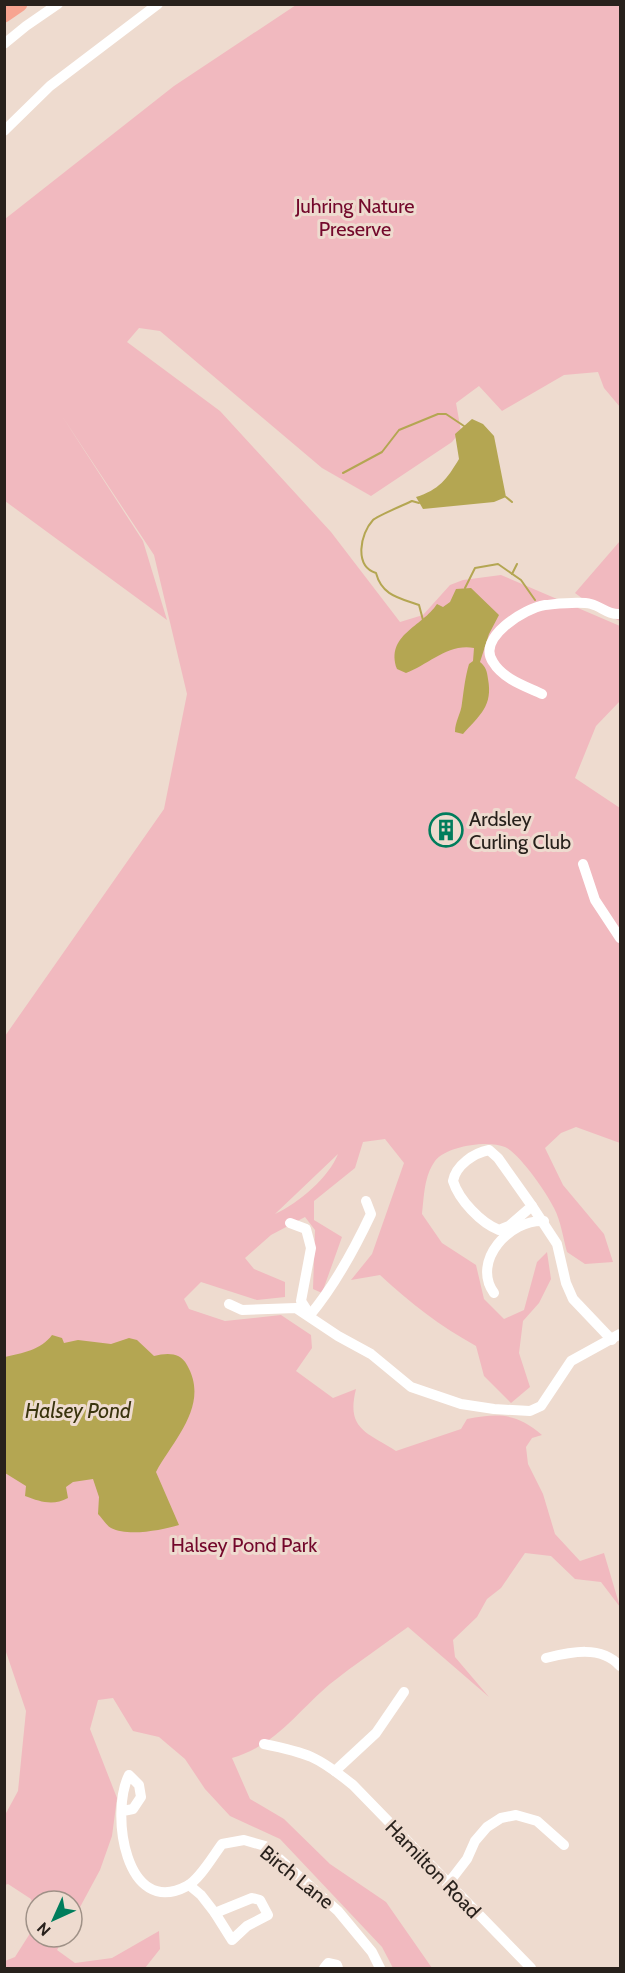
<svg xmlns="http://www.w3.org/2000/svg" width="625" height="1973" viewBox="0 0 625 1973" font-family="Cabin,sans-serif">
	<rect width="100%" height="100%" fill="#eedbcf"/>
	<g fill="#f1b9bf" fill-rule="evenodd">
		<path d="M296,5H619L620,18V407L604,388L598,372L564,375L502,411L479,386L456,403L461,431L452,442L371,496L322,468L160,331L139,328L127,342L220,411L331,532L400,622L423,615L450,585L463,580L501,575L620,626V701L596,726L575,778L620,808V1143L576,1127L561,1133L545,1148L563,1185L604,1234L613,1262L585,1264L567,1252C563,1238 561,1221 554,1208C547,1193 519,1153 505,1147C487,1140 447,1146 435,1161C424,1176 424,1197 422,1214L442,1243L476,1265L484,1299L504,1319L524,1310L537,1262L547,1252L551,1279L539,1303L523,1321L519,1353L530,1387L511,1403L484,1376L476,1346C440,1326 410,1303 380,1275L351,1280L372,1254L404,1163L385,1139L363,1142L355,1168L314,1201V1220L342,1237L322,1293L313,1289L315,1230L305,1217L271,1235L245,1258L254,1269L285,1282V1297L257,1300L201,1282L184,1299L189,1309L225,1321L281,1315L311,1335L312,1348L296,1371L333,1398L356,1389C346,1429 366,1432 396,1451L461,1429L467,1419C499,1413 517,1413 542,1435L532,1438L526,1447L528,1464L543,1494L555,1534L580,1561L604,1553L620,1607L601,1582L575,1579L551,1556L525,1553L501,1588L487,1599L477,1617L453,1640L455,1657L489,1697L408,1627C382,1646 355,1664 330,1684C298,1711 275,1746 232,1758L250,1799L284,1819L330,1864L386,1902L432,1968H393L382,1947L280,1839L230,1816L205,1789L185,1759L159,1737L133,1731L113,1698L98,1700L90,1729L117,1798L112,1836L100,1870L72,1922V1901H36V1917L31,1899L8,1884L5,1885V1815L18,1791L26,1711L5,1649V1036L164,809L187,694L154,555L62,416L143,541L167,620L5,501V219L174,86ZM338,1154C329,1177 299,1203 275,1214Z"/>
		<polygon points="620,541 620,621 602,613 575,593"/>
		<polygon points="36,1924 36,1937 64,1937 57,1950 75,1963 112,1958 159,1931 160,1949 145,1968 5,1968 5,1961 15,1957"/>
	</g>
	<g fill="#b4a652">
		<path d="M472,419L483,424L494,436L506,497L494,502L423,509L416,497C439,490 447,479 459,459L455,434Z"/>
		<path d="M471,588L499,615L489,634L480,662C486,667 487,671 488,679C493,706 480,715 463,734L455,732C455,721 461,714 462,703C464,689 465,678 469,664L473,661L474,648C448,643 428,665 406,673L397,669C385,635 422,627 437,604L443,607L450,602L456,589Z"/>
		<path d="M52,1335L62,1338L64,1343L78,1340L111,1344L129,1338L137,1340L154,1356C167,1353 180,1352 187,1365C210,1405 174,1439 156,1472L179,1525C162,1530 128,1537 111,1528C107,1526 102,1518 98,1514L99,1497L93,1479L73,1482L66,1487L68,1498C53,1506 41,1502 25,1496L26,1486L5,1473V1357C22,1353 41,1350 52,1335Z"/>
	</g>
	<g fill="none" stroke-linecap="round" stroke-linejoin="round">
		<g stroke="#b4a652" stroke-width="2">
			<polyline points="343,473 382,452 399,430 438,414 446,414 464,426"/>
			<polyline points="506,497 512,502"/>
			<path d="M419,503L412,501C406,504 377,516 373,520C360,534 354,566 376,573C382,596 400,598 419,605L423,620"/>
			<polyline points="512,574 517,564"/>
			<polyline points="465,588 475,568 498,564 521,580 535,600"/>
		</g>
		<g stroke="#fff" stroke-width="10">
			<polyline points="4,44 26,26 58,4"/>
			<polyline points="4,131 50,86 158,4"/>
			<path d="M542,694C525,686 503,679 493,662C476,638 525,608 545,605C557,604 579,601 591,604C602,607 608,615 620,614"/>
			<polyline points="583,864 595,900 620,938"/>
			<path d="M489,1150L498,1158L532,1206L509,1226L499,1230C481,1223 459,1200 453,1181C456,1165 474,1153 489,1150Z"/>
			<polyline points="532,1206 557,1244 566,1283 573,1299 612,1340"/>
			<polyline points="290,1223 306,1229 311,1248 301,1301 310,1315"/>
			<path d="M494,1293C471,1261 510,1219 544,1221"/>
			<polyline points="229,1304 242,1310 296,1308 338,1336 371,1354 411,1387 461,1404 494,1409 530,1411 541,1406 571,1361 620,1334"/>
			<path d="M310,1315C335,1285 354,1250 371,1214L366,1201"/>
			<path d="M546,1658C571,1652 601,1645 620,1666"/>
			<path d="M264,1744C308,1753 317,1756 353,1785L531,1968"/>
			<polyline points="335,1771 376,1733 404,1692"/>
			<path d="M123,1811L133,1809L141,1797L139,1785L129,1775C110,1812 125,1919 187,1886C200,1879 213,1856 222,1844L244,1840L265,1846L338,1911L372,1952L380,1968"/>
			<polyline points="189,1885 201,1895 215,1913"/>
			<polyline points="447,1885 467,1859 475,1841 487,1827 501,1818 516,1815 537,1821 564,1845"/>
			<polygon points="252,1898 260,1900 268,1915 247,1926 232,1940 215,1913"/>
			<polyline points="324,1968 328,1963 337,1965 338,1968"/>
		</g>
		<polyline stroke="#f7a491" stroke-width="15" points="4,15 20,4"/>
	</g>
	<defs>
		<symbol id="building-ring" viewBox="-11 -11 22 22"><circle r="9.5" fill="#eedbcf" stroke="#007d5c" stroke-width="1.5"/><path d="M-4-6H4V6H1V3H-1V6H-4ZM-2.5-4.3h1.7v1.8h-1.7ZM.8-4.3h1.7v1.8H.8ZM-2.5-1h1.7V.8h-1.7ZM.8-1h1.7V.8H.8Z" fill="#007d5c"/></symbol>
	</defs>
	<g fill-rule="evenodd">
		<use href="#building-ring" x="427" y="811" width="38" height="38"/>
	</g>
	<g text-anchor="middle" stroke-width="6" stroke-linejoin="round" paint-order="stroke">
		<g font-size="20" fill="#73082b" stroke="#eedbcf">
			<text x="355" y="213">Juhring Nature<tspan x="355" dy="23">Preserve</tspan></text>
			<text x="244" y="1552">Halsey Pond Park</text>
		</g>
		<g font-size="20" fill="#28211c" stroke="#eedbcf" text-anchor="start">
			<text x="469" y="826">Ardsley<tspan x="469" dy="23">Curling Club</tspan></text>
		</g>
		<g font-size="20" fill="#28211c" stroke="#eedbcf">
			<text transform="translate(433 1869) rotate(46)" y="7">Hamilton Road</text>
			<text transform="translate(297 1877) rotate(39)" y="7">Birch Lane</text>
		</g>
		<g font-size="21" font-style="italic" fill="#3a340e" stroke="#eedbcf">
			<text x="78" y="1418">Halsey Pond</text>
		</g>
	</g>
	<rect width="625" height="1973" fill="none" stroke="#28211c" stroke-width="12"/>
	<g transform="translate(54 1919) rotate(225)"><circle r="28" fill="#eedbcf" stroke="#9f9187" stroke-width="1.5"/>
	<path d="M0-4.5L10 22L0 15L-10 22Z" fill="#007d5c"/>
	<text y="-9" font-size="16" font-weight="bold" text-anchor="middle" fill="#28211c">N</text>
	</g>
</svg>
